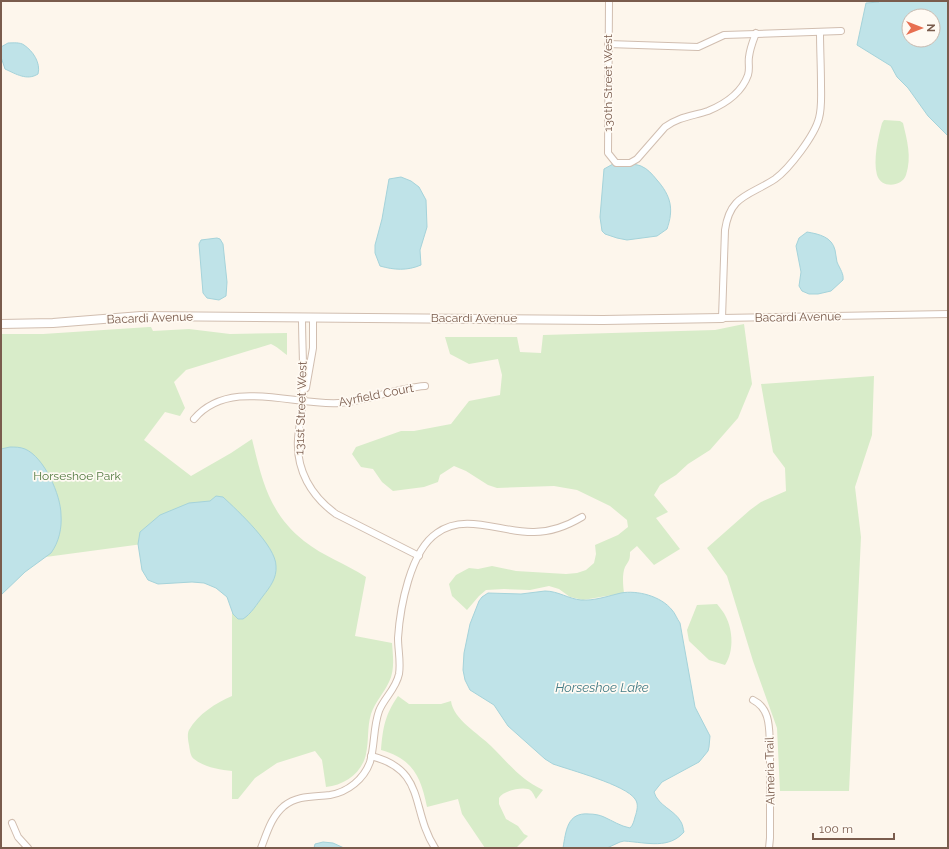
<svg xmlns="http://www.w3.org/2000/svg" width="949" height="849" viewBox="0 0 949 849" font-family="Raleway,sans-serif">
	<rect width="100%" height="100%" fill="#fdf6ec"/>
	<g fill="#d8ecc9">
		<path d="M884,120L900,121L903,123C907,140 912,157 906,175C902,187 881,189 877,175C873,160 878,138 882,123Z"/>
		<path d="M744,324L752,384L738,418L710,450L688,464L676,475L660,485L654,495L668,512L656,518L680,549L654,565L637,546L630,552C630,561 629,560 625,567C622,574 623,585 624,593L583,600L570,597L559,589L549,586L530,590L504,589L486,590L479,596L467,610L452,596L449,584L456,575L469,568L478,569L492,566L516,571L566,574L577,573L586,570L594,563L596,554L595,545L618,535L628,527L627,520L610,506L577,490L554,486L497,488L488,485L466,471L454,466L440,475L438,482L424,487L393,491L382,482L373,469L361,467L352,454L356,447L401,431H414L451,424L469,401L500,395L502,375L498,359L469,364L450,354L445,337H517L520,352L541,353L543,335L715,330Z"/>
		<path d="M149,327H151L153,331L189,329L230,334L287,333V355C281,351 278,347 271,344L186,370L174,382L185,408L180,416L165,412L144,440L191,476L231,453L252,439C262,480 269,513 304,541C323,556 346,564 366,577L355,636L392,643C393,656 395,670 389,682C384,693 375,702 371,714C367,727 369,741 366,754C362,773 345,785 326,787L322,760L315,751L277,763L255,778L238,799H232V771C220,770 204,767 194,759C190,756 190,750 189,745C188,740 187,734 189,730C198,714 216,703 232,696V532L1,563V334H43Z"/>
		<polygon points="874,376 872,435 855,487 861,537 849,791 780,791 777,728 753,661 727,576 707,548 750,510 761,502 786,491 785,468 773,452 761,384"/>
		<path d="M717,604C720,608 724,612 726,617C733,631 734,652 725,665L709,660L689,641L687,630L697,605Z"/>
		<path d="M398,696L409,704H441L451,701C453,719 479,734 491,746C508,763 521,780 543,790L536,799C534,795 532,790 528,789C520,787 503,791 499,798V804L506,819L518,826L524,834L528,836L516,848H485L462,814L458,799L427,807C421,777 413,759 381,750C383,727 385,715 398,696Z"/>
	</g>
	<g fill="#bfe3e8" stroke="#a5d3da" fill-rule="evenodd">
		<path d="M880,1H945L948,2V136L928,116L908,88L897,77L891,66L857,45L866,3L879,2ZM909,16H933V40H909Z"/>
		<path d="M8,43C13,43 20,42 24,45C33,51 41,63 38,74C27,81 16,74 5,69L1,57V47Z"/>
		<path d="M613,164C621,164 633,163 641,166C648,169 652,174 657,180C671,196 674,209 667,229L657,236L627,240L617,238L605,234L602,231L600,217L604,169Z"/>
		<path d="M401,177L411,181L419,187L426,200L427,227L420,250L421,265C407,271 394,270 380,266L375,253V245L382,219L389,179Z"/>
		<path d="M807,232C819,234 832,237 835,250C836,254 836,258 837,262C840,269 844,274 843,280L831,291L818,294H809L802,291L799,286L801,272L796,246L799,238Z"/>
		<polygon points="217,238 220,239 223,244 227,282 226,296 219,300 207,298 203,293 199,244 201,240"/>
		<path d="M10,447C15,447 20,447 25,449C44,457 61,495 61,515C62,528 59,542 51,553L25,572L1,595V449Z"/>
		<path d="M216,496L223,497C238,511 276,546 276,566C277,578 270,587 263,596C257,604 251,614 243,619H238L233,614L227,597L216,588L204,583L192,582L158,584L148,580L142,570L138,544L140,532L160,515L189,503L210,501Z"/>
		<path d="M545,591C558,591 569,599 581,600C594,601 608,596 621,593C637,590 661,596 672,610C675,613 677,619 680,623L695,707L710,736L709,747L708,751L699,762L662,782L654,792C658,806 675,810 681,822C683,825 683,829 684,832C669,849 649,843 624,841L620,842L607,848H563C566,831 567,812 589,814C594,814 600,815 604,817C613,821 620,826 630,828C633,825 634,821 635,817C637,811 639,804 635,799C626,785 570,770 553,764L545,759L508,726L494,705L470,690L465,680L463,670L464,653L470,624L479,601L482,597L488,593L521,594Z"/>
		<polygon points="323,842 333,843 344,848 314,848 315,844"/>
	</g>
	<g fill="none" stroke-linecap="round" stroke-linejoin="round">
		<defs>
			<g id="minor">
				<path d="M609,1L608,153L616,163H630L637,159L665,127C678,117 693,116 708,111C725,104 742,92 748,75C750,69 748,63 749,57C750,48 753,41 756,33"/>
				<path d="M820,32C820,49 821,67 821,84C821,95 822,107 819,118C815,135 789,169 775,179C749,196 730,195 725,230L722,318L948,314"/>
				<polyline points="608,44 698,47 724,35 841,31"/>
				<path d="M302,317C302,344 304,372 303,399C302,413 299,425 298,439C296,470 311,496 336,514L419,556"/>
				<polyline points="306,388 313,348 313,317"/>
				<path d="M194,419C229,377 294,406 339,403C369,401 395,388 425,386"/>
				<path d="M753,700C771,709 769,729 770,746V838L769,848"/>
				<path d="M371,756C427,770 410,809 435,848"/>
				<polyline points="12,823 18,837 28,848"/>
				<path d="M261,848C267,833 271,817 284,806C298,795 313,797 330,795C348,792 364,779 370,762C375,745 373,728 379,711C384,698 396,689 399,674C401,662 398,650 398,638C400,608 410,551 437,533C465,512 502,533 534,532C551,532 567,526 582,517"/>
			</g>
			<polyline id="tertiary" points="1,324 53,323 141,316 603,320 722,318"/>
		</defs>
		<use href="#minor" stroke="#d1beb0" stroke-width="8"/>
		<use href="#tertiary" stroke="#d1beb0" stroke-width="10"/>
		<use href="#minor" stroke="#fff" stroke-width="6"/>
		<use href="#tertiary" stroke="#fff" stroke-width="8"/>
	</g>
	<g text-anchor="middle" stroke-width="3.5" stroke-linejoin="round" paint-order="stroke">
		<g font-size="12" fill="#7a5c4d" stroke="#fffaf3">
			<text transform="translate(608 83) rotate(-90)" y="4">130th Street West</text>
			<text transform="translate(798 317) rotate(-1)" y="4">Bacardi Avenue</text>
			<text transform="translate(150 318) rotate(-2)" y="4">Bacardi Avenue</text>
			<text x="474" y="322">Bacardi Avenue</text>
			<text transform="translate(376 395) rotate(-11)" y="4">Ayrfield Court</text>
			<text transform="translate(301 408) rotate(-88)" y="4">131st Street West</text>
			<text transform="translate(770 771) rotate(-91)" y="4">Almeria Trail</text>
		</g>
		<g font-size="12" fill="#537a41" stroke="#fffaf3">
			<text x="77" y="480">Horseshoe Park</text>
		</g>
		<g font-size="13" font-style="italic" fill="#437c86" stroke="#fffaf3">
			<text x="602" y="692">Horseshoe Lake</text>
		</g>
	</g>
	<rect width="949" height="849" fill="none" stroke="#7a5c4d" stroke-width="4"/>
	<g transform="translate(921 28) rotate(90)"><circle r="19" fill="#fffaf3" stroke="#cabbb1"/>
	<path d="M0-3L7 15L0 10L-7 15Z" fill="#e76f51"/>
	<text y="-6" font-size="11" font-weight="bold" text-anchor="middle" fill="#7a5c4d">N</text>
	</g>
	<path d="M813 833v6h81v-6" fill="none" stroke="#7a5c4d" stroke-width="2"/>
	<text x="819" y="833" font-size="12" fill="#7a5c4d" stroke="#fffaf3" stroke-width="3" paint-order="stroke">100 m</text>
</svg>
